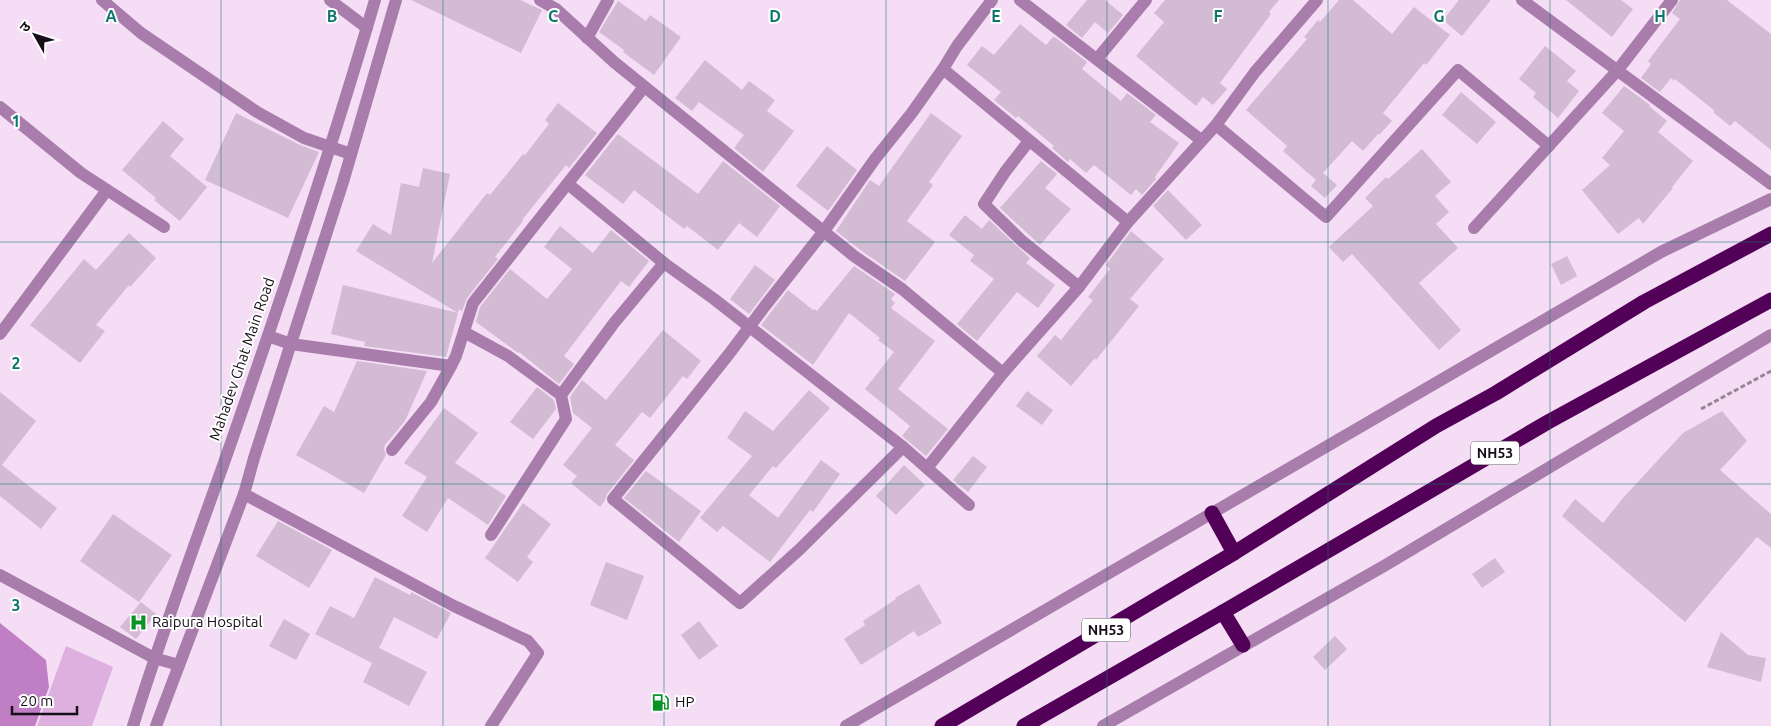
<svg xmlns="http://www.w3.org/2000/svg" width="1771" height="726" viewBox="0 0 1771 726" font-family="Ubuntu,'Noto Sans Devanagari',sans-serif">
	<rect width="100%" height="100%" fill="#f5ddf6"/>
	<polygon fill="#ddb0df" points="66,646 113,667 92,726 37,726"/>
	<polygon fill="#c07fc4" points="0,623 46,660 49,687 35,726 0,726"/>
	<g fill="#d2bbd3">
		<polygon points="411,0 520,0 542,10 521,53"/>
		<polygon points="1087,0 1105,0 1123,15 1108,33 1095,22 1082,38 1066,25"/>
		<polygon points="1165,0 1279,0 1269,12 1271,14 1220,83 1227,89 1213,105 1203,97 1196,106 1136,56 1164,22 1154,13"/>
		<polygon points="1339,0 1353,0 1392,34 1414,7 1450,35 1426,65 1424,63 1383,113 1392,121 1379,135 1378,134 1363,151 1352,141 1323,173 1337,185 1325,198 1311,186 1316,180 1283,151 1287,146 1246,110 1307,39 1304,37 1318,20 1320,22"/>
		<polygon points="1459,0 1491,0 1462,36 1443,20"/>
		<polygon points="1566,0 1621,0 1633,9 1612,37"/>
		<polygon points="1680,0 1727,0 1771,34 1771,150 1735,121 1730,126 1713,112 1715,111 1675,79 1674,81 1671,78 1660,92 1641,78 1651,64 1648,61 1680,19 1672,13"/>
		<polygon points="618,1 646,21 650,15 681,37 654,75 623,52 624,50 599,32"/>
		<polygon points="1020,24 1046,45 1053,37 1056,38 1087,62 1082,69 1121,101 1127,93 1156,115 1150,122 1179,143 1155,177 1156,179 1142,195 1136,189 1131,195 1094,165 1086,173 1070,159 1068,162 1052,148 1054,146 1018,116 1016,118 994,100 1001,92 967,65 982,46 994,55"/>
		<polygon points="1545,46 1576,71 1567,81 1579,91 1558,118 1533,97 1536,93 1519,79"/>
		<polygon points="705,60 742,90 749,81 775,100 767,111 794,131 763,172 734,148 744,135 699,102 692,111 675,98"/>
		<polygon points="1624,86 1650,105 1649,106 1667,121 1658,132 1693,161 1672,187 1673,188 1643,224 1639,218 1618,234 1582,190 1610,165 1602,158 1624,131 1602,113"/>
		<polygon points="1461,92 1496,122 1477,144 1442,115"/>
		<polygon points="558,103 597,133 569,168 566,165 522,220 523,221 495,257 498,259 467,298 462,311 459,309 458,313 356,251 373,224 391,235 401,183 419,187 423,168 450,174 432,263 487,193 490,195 523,154 525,155 549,124 545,120"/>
		<polygon points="236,113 300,145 319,152 288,218 205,180"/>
		<polygon points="931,113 962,136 929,182 933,185 907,221 935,242 905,281 859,249 836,231 870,180 879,186"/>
		<polygon points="163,121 184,139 170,156 207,187 180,221 154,200 156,198 122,170"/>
		<polygon points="618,134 698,194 723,161 780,206 757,237 739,223 718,250 687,226 684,229 634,190 623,204 585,175"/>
		<polygon points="827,146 857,170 828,211 796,186"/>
		<polygon points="1422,149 1451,182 1435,196 1449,212 1436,224 1458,248 1419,283 1461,330 1439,350 1352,254 1343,262 1329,247 1373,206 1365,198 1386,177 1388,179"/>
		<polygon points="1041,161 1057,174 1045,188 1071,209 1040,245 1000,208"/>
		<polygon points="1168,190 1202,225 1186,240 1153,206"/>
		<polygon points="965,215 982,229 989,220 1030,258 1026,263 1055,285 1038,308 1017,292 977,341 957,324 994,279 970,261 974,255 949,235"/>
		<polygon points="560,226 593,253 611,230 649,261 629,287 621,281 564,356 574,364 559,384 519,352 518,353 476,322 480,307 510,269 547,299 572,269 544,247"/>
		<polygon points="1131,231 1164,259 1130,299 1139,306 1096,360 1095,358 1071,386 1037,356 1055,335 1061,340 1093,300 1088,297 1110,269 1106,265"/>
		<polygon points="129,233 156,258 130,287 129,285 96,325 105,331 80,363 30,325 84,259 96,270"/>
		<polygon points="1567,256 1577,276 1561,285 1551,264"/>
		<polygon points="755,265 775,280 749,314 730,299"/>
		<polygon points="854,266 895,294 891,299 895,303 891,308 935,341 898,389 948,429 926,456 902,436 910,426 865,389 894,352 878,340 880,338 849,313 813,365 761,325 788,290 813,310 814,309 817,311"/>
		<polygon points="343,285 458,313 446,357 364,346 365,342 331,334"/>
		<polygon points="663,330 701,361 687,379 683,376 650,418 642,412 615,445 634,460 607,494 605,500 600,507 571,483 577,476 563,465 592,428 573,413 570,397 582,380 606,400"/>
		<polygon points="357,361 427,371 405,421 385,445 384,449 386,455 364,493 296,455 324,406 334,412"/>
		<polygon points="537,387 554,400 556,409 533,439 510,422"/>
		<polygon points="809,390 830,408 776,468 773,466 749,495 778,518 821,460 840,474 813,512 810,510 770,562 723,526 717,532 700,518 752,456 727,438 745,411 773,431"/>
		<polygon points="1027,391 1053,410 1042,425 1016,406"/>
		<polygon points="0,392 36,421 2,465 57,508 41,529 0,496"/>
		<polygon points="444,408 478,433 455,463 506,496 488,525 448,498 427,532 402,516 427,477 404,463"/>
		<polygon points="1722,411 1747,441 1720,470 1771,514 1771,548 1757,537 1685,622 1562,516 1575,499 1603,523 1623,498 1683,433"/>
		<polygon points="973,456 987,467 968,492 953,480"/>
		<polygon points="904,465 925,485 896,515 876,496"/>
		<polygon points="646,471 701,511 679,542 624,498"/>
		<polygon points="523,503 551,524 527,557 533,562 518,582 485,558"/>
		<polygon points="113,514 172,555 139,602 80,561"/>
		<polygon points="278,521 332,550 309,588 256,556"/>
		<polygon points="1495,558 1505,572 1482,588 1472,574"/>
		<polygon points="606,562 644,576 627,620 590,605"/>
		<polygon points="375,577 410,595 411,592 451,613 437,639 394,617 379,648 427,672 409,706 363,682 372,663 315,634 330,606 354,618"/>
		<polygon points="919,584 942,623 918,637 914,631 861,665 844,639 865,625 863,621 896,599 895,598"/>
		<polygon points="141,602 156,614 136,639 120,627"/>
		<polygon points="284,619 310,634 296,660 269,646"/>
		<polygon points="699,621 718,646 699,660 681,635"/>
		<polygon points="1721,632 1748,655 1766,658 1761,682 1707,667"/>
		<polygon points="1335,636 1347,649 1325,670 1313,657"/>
	</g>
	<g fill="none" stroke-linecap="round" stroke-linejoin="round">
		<polyline stroke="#978697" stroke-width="3" stroke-dasharray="5 2.5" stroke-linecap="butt" points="1701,409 1771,371"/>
		<g stroke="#a87dab" stroke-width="12">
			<polyline points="102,0 141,33 257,112 304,138 351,154"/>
			<polyline points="330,0 367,28"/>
			<polyline points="540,0 556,9 614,62 854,256 902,289 1003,373"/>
			<polyline points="1020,0 1201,140"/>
			<polyline points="1522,0 1771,184"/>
			<polyline points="587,38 608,0"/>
			<polyline points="1097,59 1146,0"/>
			<polyline points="943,69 1128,222"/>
			<polyline points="0,107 81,173 164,227"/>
			<polyline points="1216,125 1326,217 1458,70 1549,146"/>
			<polyline points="1029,141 1005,172 984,204 1022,241 1079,287"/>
			<polyline points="568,184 664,263 714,299 903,447 969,505"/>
			<polyline points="1474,228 1617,71 1672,0"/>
			<polyline points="464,332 508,356 561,395 566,419 491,535"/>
			<polyline points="0,334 107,190"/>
			<polyline points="268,336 291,344 451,366"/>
			<polyline points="561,395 614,323 664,263"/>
			<polyline points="903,447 800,549 740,603 613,499 729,354 765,306 824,231 875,159 911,114 943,69 957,46 992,0"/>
			<polyline points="392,450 431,402 451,366 456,356 473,303 644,87"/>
			<polyline points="927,468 1003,373 1079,287 1128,222 1216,125 1255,72 1317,0"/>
			<polyline points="244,494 454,606 528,641 538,653 491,726"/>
			<polyline points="0,575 154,658 179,665"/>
			<path d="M133,726C161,635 194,547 226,457C279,306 330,154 375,0"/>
			<polyline points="156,726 244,494 254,458 343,182 396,0"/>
			<polyline points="846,726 1661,252 1771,199"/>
			<polyline points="1103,726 1384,566 1771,335"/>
		</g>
		<g stroke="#520058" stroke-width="15">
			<polyline points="1212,513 1234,553"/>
			<polyline points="1223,612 1243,645"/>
			<polyline points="942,726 1234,553 1436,426 1496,393 1644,302 1771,234"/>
			<polyline points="1024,726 1223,612 1548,422 1771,300"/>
		</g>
	</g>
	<path fill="none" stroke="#0f766e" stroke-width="1" stroke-opacity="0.55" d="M221,0V726M443,0V726M664,0V726M886,0V726M1107,0V726M1328,0V726M1550,0V726M0,242H1771M0,484H1771"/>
	<defs>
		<symbol id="hospital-bare" viewBox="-9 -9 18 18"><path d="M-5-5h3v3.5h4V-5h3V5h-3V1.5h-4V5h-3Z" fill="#099326" stroke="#fff" stroke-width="2.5" paint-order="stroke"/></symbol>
		<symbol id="fuel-bare" viewBox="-9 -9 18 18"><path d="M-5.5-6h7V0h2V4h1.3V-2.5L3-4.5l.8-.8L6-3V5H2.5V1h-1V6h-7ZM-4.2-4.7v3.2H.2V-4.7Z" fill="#099326" stroke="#fff" stroke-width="2.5" paint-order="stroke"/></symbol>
	</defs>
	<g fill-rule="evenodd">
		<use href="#hospital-bare" x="126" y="610" width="25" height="25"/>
		<use href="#fuel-bare" x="648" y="690" width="25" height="25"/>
	</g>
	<g text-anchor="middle" stroke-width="4" stroke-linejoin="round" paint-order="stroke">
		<g fill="#fff" stroke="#5d575d" stroke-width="1">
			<rect x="1471" y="441.5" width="48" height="23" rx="4"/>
			<rect x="1082" y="618.5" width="48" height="23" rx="4"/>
		</g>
		<g font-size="14" font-weight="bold" fill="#170f17">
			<text x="1495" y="458">NH53</text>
			<text x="1106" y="635">NH53</text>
		</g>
		<g font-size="15" fill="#170f17" stroke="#fff">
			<text transform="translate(242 359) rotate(-71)" y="5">Mahadev Ghat Main Road</text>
		</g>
		<g font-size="15" fill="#170f17" stroke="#fff" text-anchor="start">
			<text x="152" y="627">Raipura Hospital</text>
			<text x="675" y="707">HP</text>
		</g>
	</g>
	<g font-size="16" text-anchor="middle" font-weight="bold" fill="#0f766e" stroke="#fff" stroke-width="4" stroke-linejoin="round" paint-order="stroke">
		<text x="111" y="22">A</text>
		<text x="332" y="22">B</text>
		<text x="553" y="22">C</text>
		<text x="775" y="22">D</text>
		<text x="996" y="22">E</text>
		<text x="1218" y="22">F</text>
		<text x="1439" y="22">G</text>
		<text x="1660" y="22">H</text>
		<text x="16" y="127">1</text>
		<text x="16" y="369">2</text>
		<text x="16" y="611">3</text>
	</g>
	<g transform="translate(35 35) rotate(309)" stroke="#ffffff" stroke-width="4" paint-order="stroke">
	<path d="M0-4L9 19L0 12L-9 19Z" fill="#170f17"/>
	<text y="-8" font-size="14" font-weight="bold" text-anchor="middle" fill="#170f17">उ</text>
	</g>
	<path d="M12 706v8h65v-8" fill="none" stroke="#170f17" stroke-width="2.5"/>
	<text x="20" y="706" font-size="15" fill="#170f17" stroke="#ffffff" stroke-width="4" paint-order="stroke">20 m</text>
</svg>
